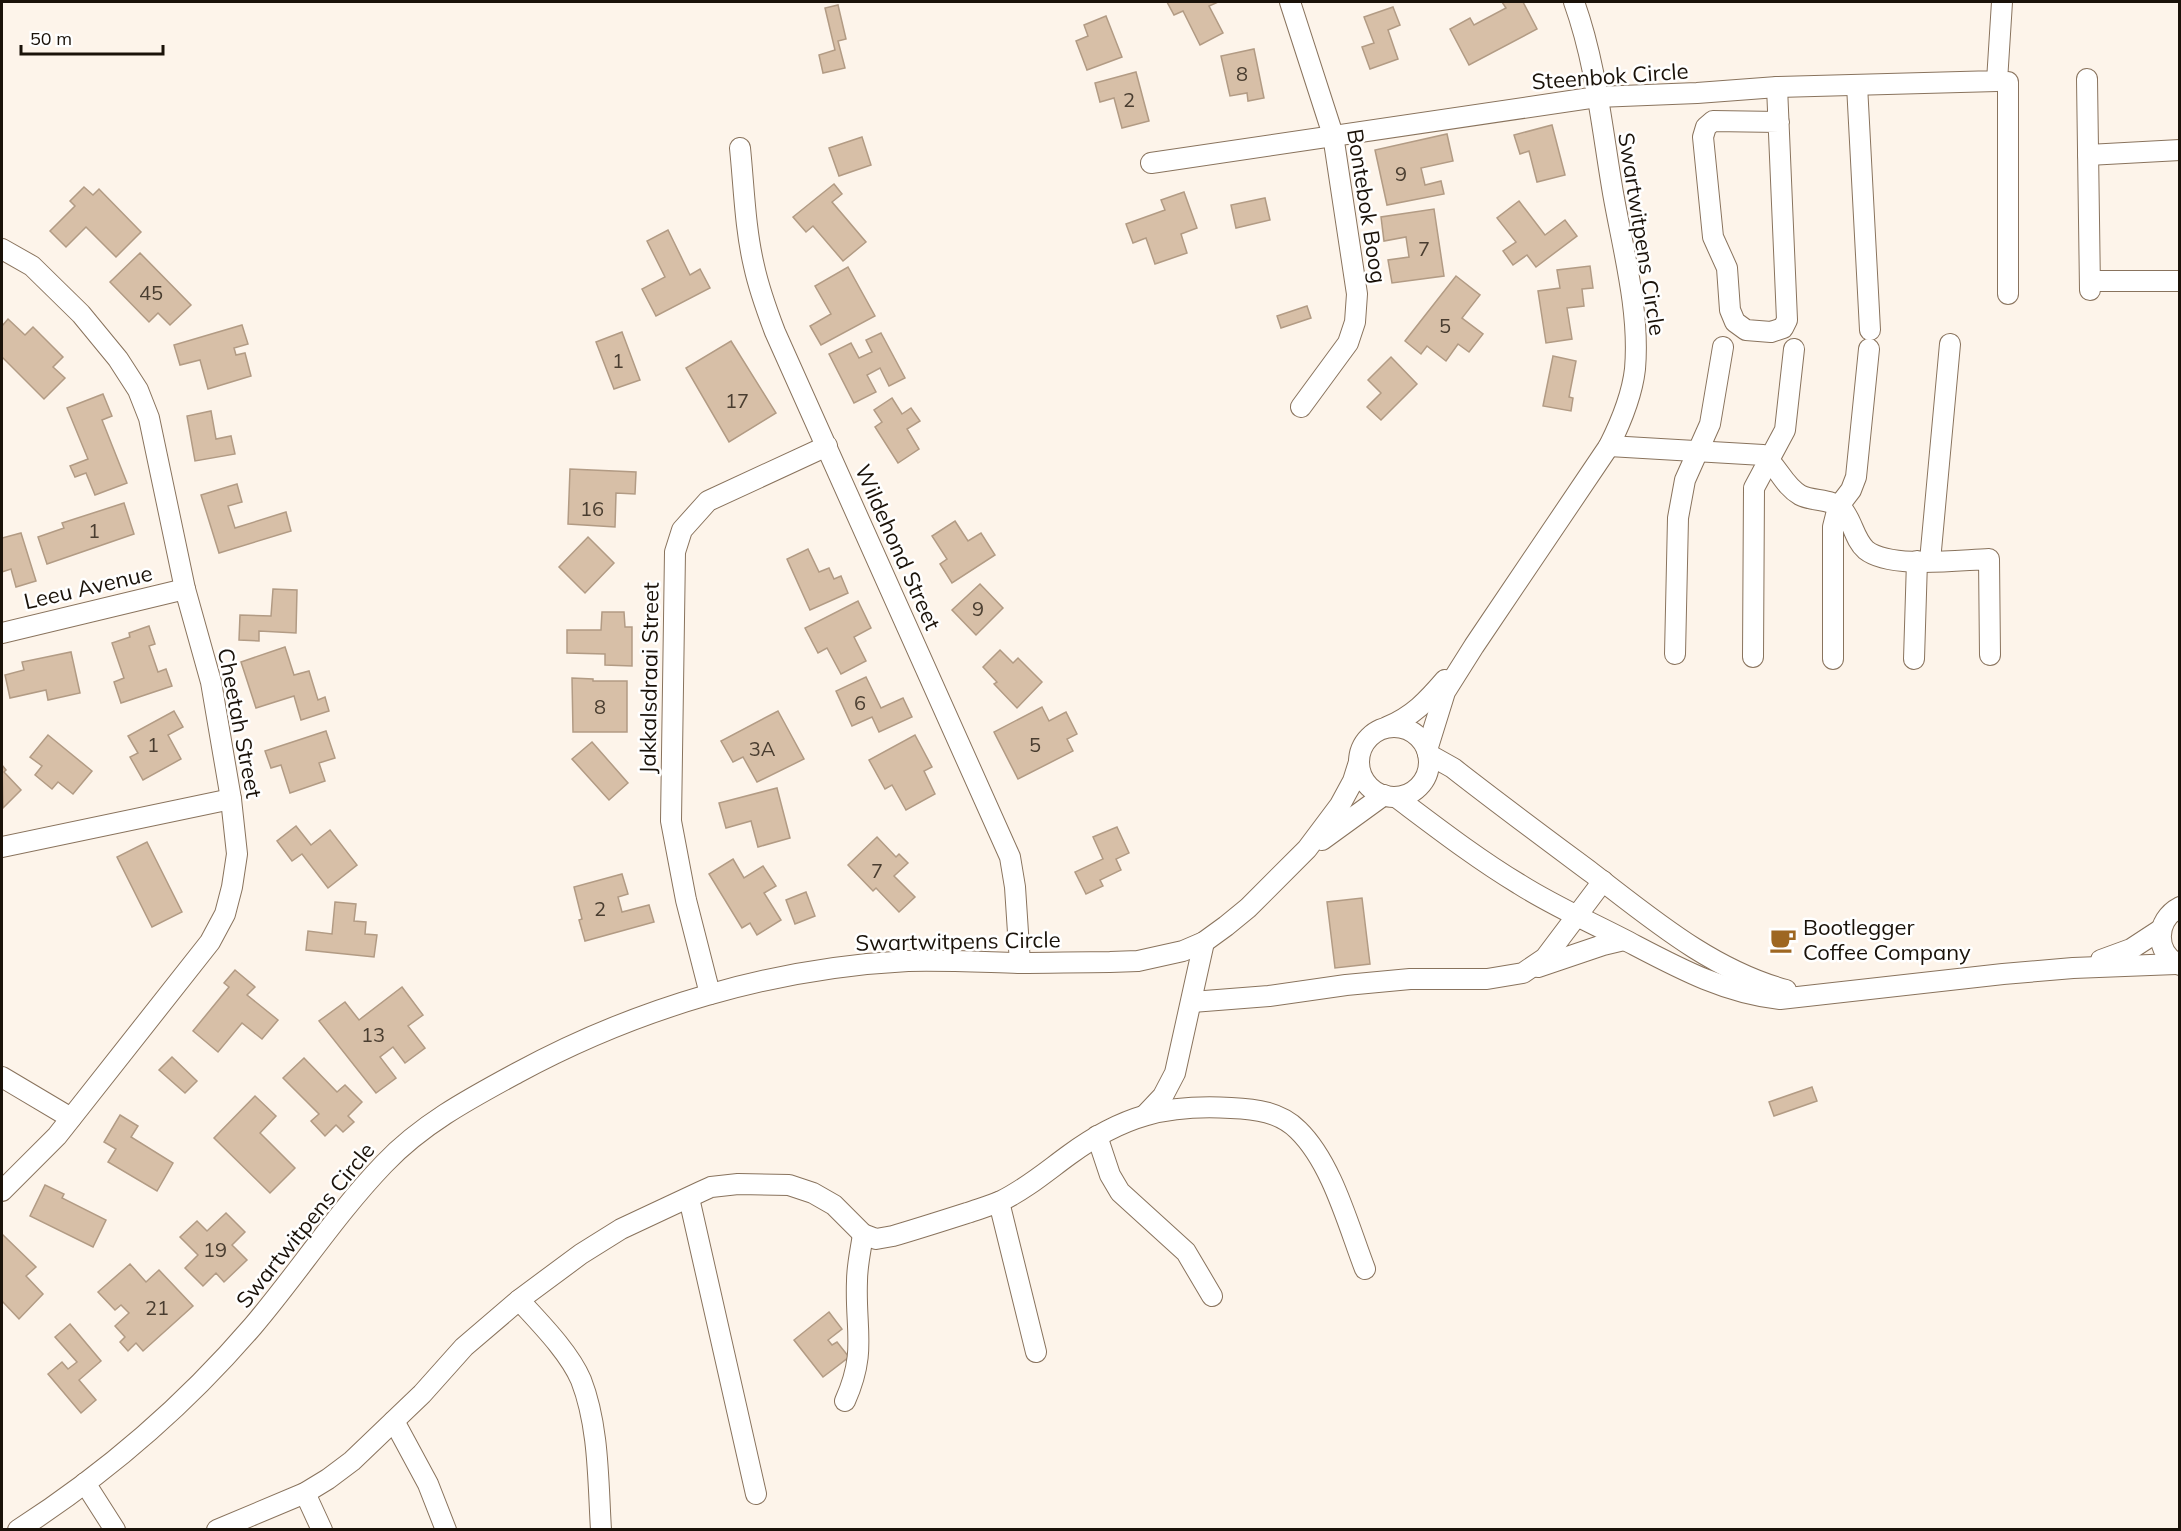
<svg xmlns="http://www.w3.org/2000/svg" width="2181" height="1531" viewBox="0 0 2181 1531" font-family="Mulish,sans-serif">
	<rect width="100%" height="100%" fill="#fdf4ea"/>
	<g fill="#d7bfa7" stroke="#b29b84" stroke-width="1.5">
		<polygon points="1167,2 1218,2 1209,6 1223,33 1200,45 1183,11 1174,15"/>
		<polygon points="1502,2 1523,2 1537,29 1469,65 1450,29 1470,18 1474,25 1506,8"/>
		<polygon points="838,5 846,39 838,41 845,68 823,73 819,55 835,50 825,8"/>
		<polygon points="1393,7 1400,25 1388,30 1398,59 1370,69 1362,47 1374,43 1364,17"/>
		<polygon points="1106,16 1122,57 1087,70 1076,41 1088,36 1084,25"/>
		<polygon points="1254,49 1264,98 1248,101 1247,93 1230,96 1221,56"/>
		<polygon points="1136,72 1149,121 1122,128 1114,98 1100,102 1095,83"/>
		<polygon points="1552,125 1565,175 1537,182 1529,151 1520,154 1514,135"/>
		<polygon points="1447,134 1453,161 1421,168 1425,185 1441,181 1444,194 1387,205 1375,150"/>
		<polygon points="862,137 871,165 839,176 829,148"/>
		<polygon points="834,184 842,194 832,202 866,242 843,261 813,226 806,232 793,217"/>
		<polygon points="84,187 93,195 99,189 141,232 116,257 86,227 66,247 50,231 75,206 70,201"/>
		<polygon points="1184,192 1197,228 1181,234 1187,253 1155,264 1146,238 1133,243 1126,224 1165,210 1161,200"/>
		<polygon points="1265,198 1270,220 1236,228 1231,205"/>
		<polygon points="1519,201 1545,235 1565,220 1577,236 1536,267 1527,255 1513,265 1503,251 1516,242 1497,218"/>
		<polygon points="1434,209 1444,276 1392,283 1388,260 1409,257 1406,237 1384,241 1381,217"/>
		<polygon points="668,230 690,275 700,269 710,288 656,316 642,289 665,277 647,241"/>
		<polygon points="140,253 191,305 170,325 158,313 149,322 110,282"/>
		<polygon points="1590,266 1593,288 1582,289 1584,306 1567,308 1572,339 1546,343 1538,291 1560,288 1557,270"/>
		<polygon points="848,267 875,316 821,345 810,326 831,314 815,286"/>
		<polygon points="1456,276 1480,295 1462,318 1483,334 1469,352 1458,344 1446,361 1427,346 1421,354 1405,341"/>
		<polygon points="1307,306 1311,318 1281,328 1277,316"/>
		<polygon points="8,319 25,335 33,327 63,357 53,367 65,378 44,399 2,357 2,326"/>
		<polygon points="242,325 248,344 234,348 236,355 245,353 251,376 208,389 200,360 180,365 174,345"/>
		<polygon points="622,332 640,380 614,389 596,342"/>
		<polygon points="881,333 905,378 889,386 880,368 867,375 876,392 854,403 829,354 851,343 859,358 872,352 866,340"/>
		<polygon points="731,341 776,413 729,442 686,368"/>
		<polygon points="1553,356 1576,361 1569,397 1573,398 1571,411 1543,406"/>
		<polygon points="1391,357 1417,384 1381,420 1367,407 1381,393 1368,380"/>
		<polygon points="103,394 112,416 102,420 127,483 95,495 86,473 75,477 70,466 88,459 67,408"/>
		<polygon points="892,398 902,414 911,408 920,421 907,429 919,449 898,463 875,427 882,422 874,410"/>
		<polygon points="211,411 216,439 231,436 235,454 195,461 187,416"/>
		<polygon points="570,469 636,472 635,494 616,493 615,527 568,524"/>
		<polygon points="237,484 242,502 228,506 235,528 286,512 291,531 219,553 201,495"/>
		<polygon points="124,503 134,534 47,564 38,537 64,528 62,523"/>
		<polygon points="955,521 968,541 981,533 995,555 952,583 940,564 947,559 932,536"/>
		<polygon points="21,533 36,581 16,587 11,569 2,572 2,538"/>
		<polygon points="588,537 614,563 585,593 559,567"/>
		<polygon points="808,549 819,572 829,568 834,579 841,576 848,593 810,610 787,559"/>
		<polygon points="980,584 1003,608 976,635 952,610"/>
		<polygon points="273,589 297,590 296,633 259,631 259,641 239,640 240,615 271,616"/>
		<polygon points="858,601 871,628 854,637 866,661 841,674 827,648 818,653 805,628"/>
		<polygon points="602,612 624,612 625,627 632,627 632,666 605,665 605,654 567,653 567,630 601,630"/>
		<polygon points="149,626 155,644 149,646 158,672 166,669 172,686 121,703 114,682 124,678 112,643 130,637 129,633"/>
		<polygon points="285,647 294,675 309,671 318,700 325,697 329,711 301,720 294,696 256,708 241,662"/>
		<polygon points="1000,650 1013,663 1018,658 1042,682 1017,708 994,684 997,682 983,667"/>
		<polygon points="71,652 80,693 48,700 46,690 10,698 5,675 24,670 22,662"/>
		<polygon points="866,677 881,708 903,698 912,717 879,732 872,717 852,726 836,691"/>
		<polygon points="572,678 593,679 593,681 627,681 627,732 573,732"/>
		<polygon points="1042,707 1049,721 1066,712 1077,734 1067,739 1073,751 1018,779 994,732"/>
		<polygon points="174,711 183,727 168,735 181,759 143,780 130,757 138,753 128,736"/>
		<polygon points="778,711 804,759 757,782 743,757 733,762 721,741"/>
		<polygon points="326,731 335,758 319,763 325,781 290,793 281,765 271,768 265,751"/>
		<polygon points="48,735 92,771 73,794 58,782 52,789 35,775 42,766 30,757"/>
		<polygon points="915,735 932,767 924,771 935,794 906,810 892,785 885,789 869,760"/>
		<polygon points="592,742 628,783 609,800 572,759"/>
		<polygon points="2,765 6,770 4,772 21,790 3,808"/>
		<polygon points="777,788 790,838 758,847 751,821 726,828 719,803"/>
		<polygon points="296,826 311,845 330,830 357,865 328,888 302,854 292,861 277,841"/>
		<polygon points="1117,827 1129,853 1116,859 1121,870 1100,880 1103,886 1086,894 1075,872 1103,859 1093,837"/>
		<polygon points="877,837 896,857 899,854 908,863 894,876 915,897 899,912 876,888 873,891 848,865"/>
		<polygon points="147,842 182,912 152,927 117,857"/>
		<polygon points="733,859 744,878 763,866 776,886 764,893 781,920 757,935 750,923 742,928 709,874"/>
		<polygon points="622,874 628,894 618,897 622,912 649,905 654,922 585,941 579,920 582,919 574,887"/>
		<polygon points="806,892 815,916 795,924 786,900"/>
		<polygon points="1362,898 1370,964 1335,968 1327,902"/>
		<polygon points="335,902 356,904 354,921 366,922 365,934 377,935 374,957 306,950 308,931 332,934"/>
		<polygon points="235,970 255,987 247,995 278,1020 262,1039 242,1023 218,1052 193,1031 229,987 224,983"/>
		<polygon points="402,987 423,1015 408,1026 425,1048 405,1063 393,1047 380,1057 396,1078 376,1093 319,1021 345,1002 359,1020"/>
		<polygon points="172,1057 197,1081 185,1093 159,1070"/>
		<polygon points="304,1058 337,1092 345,1085 362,1102 348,1116 354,1122 343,1132 336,1125 325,1136 311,1121 319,1114 283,1078"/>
		<polygon points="1812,1087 1817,1101 1774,1116 1769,1102"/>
		<polygon points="255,1096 276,1116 260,1133 295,1168 270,1193 214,1138"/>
		<polygon points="120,1115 138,1126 131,1137 173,1163 157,1191 108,1162 116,1149 104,1142"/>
		<polygon points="45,1185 64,1194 62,1198 106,1220 93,1247 30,1216"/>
		<polygon points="226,1213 245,1232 232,1245 247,1260 224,1282 216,1273 203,1286 185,1268 198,1255 180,1237 197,1221 207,1231"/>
		<polygon points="2,1234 36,1267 26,1276 43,1294 19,1319 2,1301"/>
		<polygon points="130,1264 146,1282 159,1270 193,1306 143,1351 136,1343 128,1351 120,1342 125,1337 115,1326 129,1313 121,1305 115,1310 98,1292"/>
		<polygon points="829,1312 842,1329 828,1340 832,1345 837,1342 849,1357 823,1377 794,1340"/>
		<polygon points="70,1324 101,1361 79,1380 96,1400 81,1413 48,1374 62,1362 68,1369 77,1362 55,1337"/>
	</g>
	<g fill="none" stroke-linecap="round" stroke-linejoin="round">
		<defs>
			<g id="minor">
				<polyline points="1290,2 1333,135 1357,294 1355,322 1348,343 1301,407"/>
				<polyline points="2087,79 2090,290"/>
				<polyline points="2008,82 2008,294"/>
				<polyline points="1857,85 1870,330"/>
				<polyline points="1777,87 1787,320 1783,328 1771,332 1746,330 1735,322 1730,310 1727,268 1713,237 1703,137 1706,127 1713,121 1779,122"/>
				<path d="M740,148C744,187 745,228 754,266C759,289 767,311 775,332L1010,857L1015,887L1020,963"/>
				<polyline points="2088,155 2180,150"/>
				<polyline points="1151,163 1597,97 1697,93 1777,87 1997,81 2002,2"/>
				<polyline points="2,249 32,266 81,314 118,359 138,390 149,418 185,589 211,682 231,799 237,854 232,887 225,914 210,942 57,1136 2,1191"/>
				<polyline points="2090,281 2180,281"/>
				<path d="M1609,446L1763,455C1778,466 1783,485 1800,495C1813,502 1833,498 1843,510C1853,522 1854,539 1866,550C1890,569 1958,560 1989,559L1990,655"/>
				<polyline points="1930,561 1950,344"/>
				<polyline points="2,633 185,589"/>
				<polyline points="1675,654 1678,518 1685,480 1710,424 1723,347"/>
				<polyline points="1753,657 1754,488 1785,430 1794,349"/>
				<polyline points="1833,659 1833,527 1838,507 1851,490 1856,477 1869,349"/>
				<polyline points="1914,659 1917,561"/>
				<path d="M1387,727C1413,716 1427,701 1445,680"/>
				<circle cx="1394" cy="762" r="35"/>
				<path d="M1427,750L1445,692L1474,646L1609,446C1621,422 1632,396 1635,369C1640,311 1623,250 1613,193C1602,129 1596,63 1574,2"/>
				<path d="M1428,754L1453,768C1499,804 1545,838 1592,873C1652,919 1712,970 1786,990"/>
				<path d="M1396,797C1436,827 1476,858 1519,884C1552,905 1588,921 1623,939C1673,965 1722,993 1780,999L2003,974L2073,968L2176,964"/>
				<polyline points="1322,840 1384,795"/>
				<polyline points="2,847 231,799"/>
				<path d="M2180,907C2155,920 2154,953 2180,965"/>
				<polyline points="2101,960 2131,949 2160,930"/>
				<polyline points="1538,967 1603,945 1624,940"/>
				<polyline points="710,994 686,900 671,821 675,552 682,530 708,501 827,446"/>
				<polyline points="1192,1002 1269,996 1346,985 1410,979 1487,979 1523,973 1545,958 1603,881"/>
				<polyline points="2,1077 71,1118"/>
				<polyline points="1146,1114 1163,1096 1175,1073 1204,942"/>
				<polyline points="1097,1136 1110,1175 1120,1192 1186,1252 1212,1296"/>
				<polyline points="689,1198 756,1494"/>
				<polyline points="999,1202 1036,1352"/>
				<path d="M519,1300C540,1323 569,1352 581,1380C599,1426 598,1481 601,1530"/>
				<path d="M845,1401C867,1352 855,1330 857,1281C857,1265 861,1249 863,1234"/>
				<polyline points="394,1421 428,1484 446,1530"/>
				<polyline points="85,1483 115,1530"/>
				<polyline points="305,1493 322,1530"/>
				<path d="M18,1530C105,1474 186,1404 253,1326C298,1273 336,1214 384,1164C422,1124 469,1099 517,1073C637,1008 772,968 908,961C945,960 982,962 1019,963C1049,963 1079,962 1110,962L1138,961L1183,951L1204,942L1226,926L1248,908L1307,849L1340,805L1353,781L1359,762"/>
				<path d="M217,1530L305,1493L328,1479L352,1461L422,1394L464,1347L519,1300L581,1254L621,1229L700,1192L711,1187L738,1184L789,1185L813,1193L834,1205L863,1234L876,1239L893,1236C917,1229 942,1221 967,1213C978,1209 990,1206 1001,1201C1026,1189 1047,1171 1069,1155C1122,1116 1166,1104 1231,1108C1256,1109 1280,1112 1298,1130C1332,1163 1348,1225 1365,1269"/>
			</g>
		</defs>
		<use href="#minor" stroke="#89735d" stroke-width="22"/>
		<use href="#minor" stroke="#fff" stroke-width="20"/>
	</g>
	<defs>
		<symbol id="cafe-bare" viewBox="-9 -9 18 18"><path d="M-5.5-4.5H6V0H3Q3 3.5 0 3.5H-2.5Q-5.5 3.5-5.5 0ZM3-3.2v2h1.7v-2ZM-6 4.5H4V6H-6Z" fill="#9e6722" stroke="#fff" stroke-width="2.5" paint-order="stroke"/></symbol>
	</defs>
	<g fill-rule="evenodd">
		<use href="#cafe-bare" x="1764" y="921" width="38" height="38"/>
	</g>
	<g text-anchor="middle" stroke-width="5" stroke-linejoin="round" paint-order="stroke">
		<g font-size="20" fill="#493d30">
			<text x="1242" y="81">8</text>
			<text x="1129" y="107">2</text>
			<text x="1401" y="181">9</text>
			<text x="1424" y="256">7</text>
			<text x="151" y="300">45</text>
			<text x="1445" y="333">5</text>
			<text x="618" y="368">1</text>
			<text x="737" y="408">17</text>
			<text x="592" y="516">16</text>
			<text x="94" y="538">1</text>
			<text x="978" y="616">9</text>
			<text x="860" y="710">6</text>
			<text x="600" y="714">8</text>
			<text x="153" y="752">1</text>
			<text x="1035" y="752">5</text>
			<text x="762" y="756">3A</text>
			<text x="877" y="878">7</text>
			<text x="600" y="916">2</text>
			<text x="373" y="1042">13</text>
			<text x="215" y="1257">19</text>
			<text x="157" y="1315">21</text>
		</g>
		<g font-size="22" fill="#1a1209" stroke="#fff">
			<text transform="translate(1610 76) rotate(-4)" y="8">Steenbok Circle</text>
			<text transform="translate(1367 206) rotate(81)" y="8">Bontebok Boog</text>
			<text transform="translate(1642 234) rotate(81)" y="8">Swartwitpens Circle</text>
			<text transform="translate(898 547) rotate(66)" y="8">Wildehond Street</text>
			<text transform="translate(88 587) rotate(-13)" y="8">Leeu Avenue</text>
			<text transform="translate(649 678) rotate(-89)" y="8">Jakkalsdraai Street</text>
			<text transform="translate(240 723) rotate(79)" y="8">Cheetah Street</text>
			<text transform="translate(958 941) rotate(-1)" y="8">Swartwitpens Circle</text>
			<text transform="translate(305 1225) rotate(-51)" y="8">Swartwitpens Circle</text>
		</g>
		<g font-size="22" fill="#1a1209" stroke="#fff" text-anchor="start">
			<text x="1803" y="935">Bootlegger<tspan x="1803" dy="25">Coffee Company</tspan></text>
		</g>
	</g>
	<rect width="2181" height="1531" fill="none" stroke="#1a1209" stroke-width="6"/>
	<path d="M21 45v9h142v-9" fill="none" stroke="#1a1209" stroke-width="3"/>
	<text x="30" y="45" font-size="18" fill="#1a1209" stroke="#ffffff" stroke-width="4.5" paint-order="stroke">50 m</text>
</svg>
